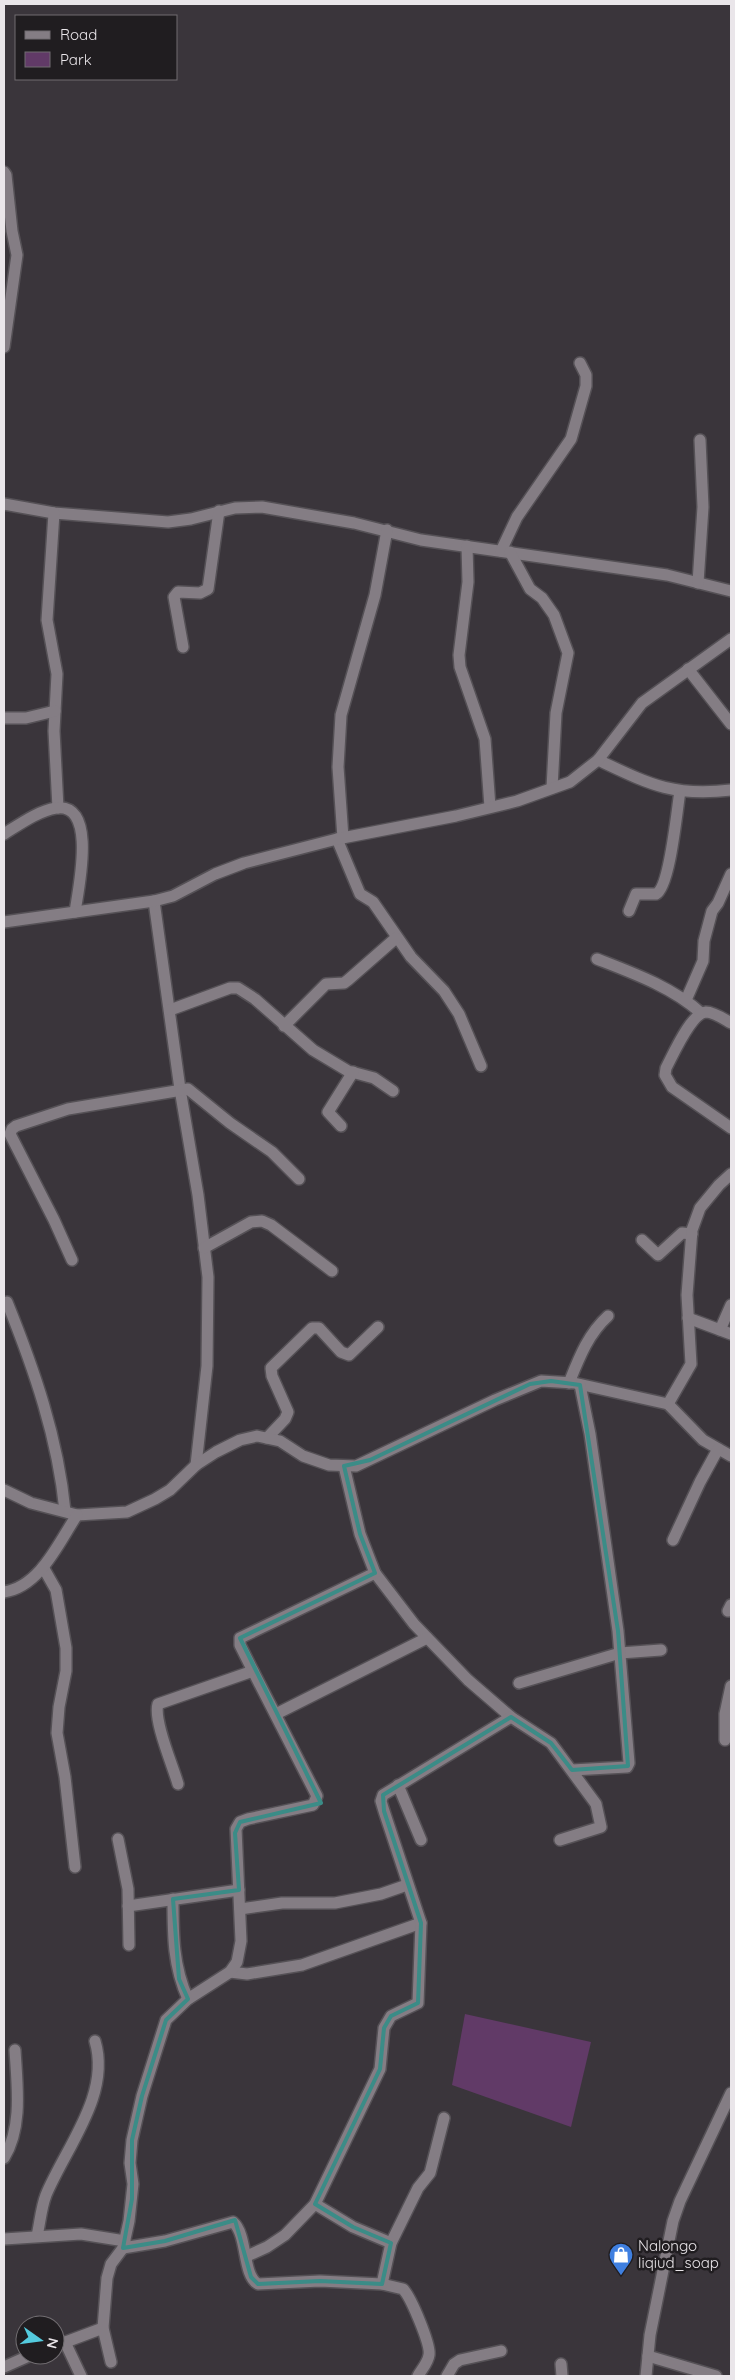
<svg xmlns="http://www.w3.org/2000/svg" width="735" height="2380" viewBox="0 0 735 2380" font-family="Quicksand,sans-serif">
	<rect width="100%" height="100%" fill="#3a353b"/>
	<polygon fill="#613a67" points="465,2014 591,2042 571,2127 452,2085"/>
	<g fill="none" stroke-linecap="round" stroke-linejoin="round">
		<defs>
			<g id="minor">
				<polyline points="4,172 6,175 12,231 17,255 4,347"/>
				<polyline points="4,504 54,513 168,522 191,519 235,508 262,507 354,523 421,540 667,575 731,591"/>
				<polyline points="54,513 47,620 57,674 54,731 58,808"/>
				<polyline points="467,546 468,582 459,655 460,667 485,739 490,807"/>
				<polyline points="501,551 517,517 571,439 586,386 586,375 580,363"/>
				<polyline points="510,552 530,589 542,598 554,615 568,653 556,713 552,788"/>
				<polyline points="698,583 703,507 700,440"/>
				<polyline points="183,647 174,597 178,592 200,593 208,589 219,511"/>
				<polyline points="688,669 731,724"/>
				<polyline points="4,718 26,718 55,711"/>
				<path d="M598,760C649,784 673,797 731,790"/>
				<path d="M4,834C20,824 38,811 56,808C98,802 78,890 75,912"/>
				<polyline points="343,838 338,767 341,715 375,595 387,530"/>
				<polyline points="337,839 360,894 373,902 411,957 444,991 459,1014 481,1066"/>
				<polyline points="154,901 180,1089 198,1195 208,1277 207,1366 196,1465"/>
				<path d="M629,911L636,894H656C670,887 677,809 680,791"/>
				<polyline points="4,922 154,901 173,896 215,874 244,863 337,839 456,816 517,801 570,782 598,760 642,703 731,639"/>
				<path d="M597,959C633,973 672,987 701,1013"/>
				<polyline points="686,1000 703,961 704,941 712,911 718,903 731,874"/>
				<polyline points="170,1010 230,988 238,988 255,999 313,1050 348,1071 374,1078 393,1091"/>
				<path d="M731,1023C724,1019 714,1012 706,1012C691,1013 673,1055 666,1068L665,1075L672,1087L731,1128"/>
				<polyline points="284,1026 326,984 344,983 348,980 396,938"/>
				<polyline points="341,1126 328,1112 353,1072"/>
				<polyline points="642,1240 658,1255 682,1233 692,1234"/>
				<polyline points="204,1248 251,1222 262,1221 271,1225 332,1271"/>
				<polyline points="72,1260 54,1220 10,1134 12,1129 16,1126 68,1109 188,1089 230,1123 272,1152 299,1179"/>
				<path d="M7,1302C34,1369 58,1438 65,1511"/>
				<polyline points="688,1318 731,1334"/>
				<polyline points="720,1330 731,1305"/>
				<path d="M569,1383C579,1358 588,1334 608,1316"/>
				<polyline points="668,1404 691,1364 687,1295 692,1230 700,1208 719,1185 731,1174"/>
				<polyline points="267,1438 285,1419 288,1412 272,1376 271,1368 312,1328 319,1328 341,1352 349,1355 378,1327"/>
				<polyline points="344,1466 360,1534 375,1573 414,1624 468,1680 511,1717 551,1743 557,1751 596,1804 601,1827 560,1840"/>
				<polyline points="4,1490 31,1503 77,1515 127,1512 155,1499 170,1490 196,1465 216,1452 240,1440 257,1436 280,1441 303,1456 329,1465 356,1466 495,1400 541,1381 574,1383 668,1404 703,1440 731,1456"/>
				<polyline points="673,1540 700,1482 718,1449"/>
				<polyline points="43,1567 56,1590 66,1648 66,1671 59,1707 57,1733 65,1777 75,1867"/>
				<path d="M4,1592C40,1587 59,1542 77,1515"/>
				<polyline points="728,1611 731,1605"/>
				<polyline points="519,1683 620,1653 661,1650"/>
				<polyline points="276,1714 427,1638"/>
				<polyline points="725,1740 725,1714 731,1686"/>
				<polyline points="572,1770 627,1767 629,1763 618,1631 590,1434 580,1385"/>
				<path d="M178,1784C173,1766 153,1720 158,1704L253,1671"/>
				<polyline points="398,1785 421,1840"/>
				<polyline points="118,1839 128,1889 129,1945"/>
				<path d="M173,1899C173,1935 173,1966 188,1999"/>
				<polyline points="128,1906 239,1890"/>
				<polyline points="240,1909 282,1903 335,1903 381,1894 407,1885"/>
				<polyline points="230,1972 247,1974 302,1965 421,1923"/>
				<path d="M4,2158C23,2127 17,2085 15,2050"/>
				<polyline points="315,2204 353,2227 391,2243"/>
				<path d="M37,2236C40,2223 41,2208 46,2195C66,2147 111,2095 95,2041"/>
				<polyline points="4,2239 81,2234 125,2241"/>
				<path d="M123,2248L165,2241L233,2222C248,2235 242,2275 258,2284L320,2281L382,2284L403,2289C411,2297 431,2345 429,2355C428,2363 421,2370 418,2376"/>
				<polyline points="247,2256 267,2247 285,2235 315,2204 380,2069 384,2028 391,2016 418,2003 421,1923 384,1811 381,1801 383,1795 511,1717"/>
				<polyline points="382,2284 391,2243 418,2188 430,2173 444,2118"/>
				<polyline points="65,2342 81,2376"/>
				<polyline points="55,2346 103,2328"/>
				<polyline points="648,2356 716,2376"/>
				<polyline points="111,2362 103,2328 107,2278 111,2264 123,2248 129,2221 133,2184 130,2163 132,2140 142,2096 166,2020 188,1999 230,1972 237,1962 241,1941 236,1829 240,1822 248,1819 313,1805 317,1796 253,1671 240,1645 240,1638 375,1573"/>
				<polyline points="561,2364 562,2376"/>
				<polyline points="4,2367 31,2355"/>
				<polyline points="447,2376 454,2364 460,2360 501,2351"/>
				<polyline points="646,2376 650,2335 673,2221 680,2201 731,2093"/>
			</g>
		</defs>
		<use href="#minor" stroke="#555156" stroke-width="14"/>
		<use href="#minor" stroke="#847d84" stroke-width="11"/>
	</g>
	<path fill="none" stroke="#3b8c87" stroke-width="4" stroke-linejoin="round" d="M551,1381L580,1385L618,1631L628,1766L572,1770L551,1743L511,1717L383,1795L384,1811L421,1923L418,2003L391,2016L384,2028L380,2069L315,2204L353,2227L391,2243L382,2284L320,2281L258,2284L251,2277L235,2220L165,2241L123,2248L132,2199V2140L142,2096L166,2020L188,1999L179,1979L173,1899L239,1890L235,1833L240,1822L321,1803L240,1638L375,1573L360,1534L344,1466L370,1460L530,1384Z"/>
	<defs>
		<symbol id="shop-pin" viewBox="-11 -11 22 30"><path d="M0 17L-7.5 6A9.5 9.5 0 1 1 7.5 6Z" fill="#3f7fe0" stroke="#201d20"/><path d="M-5-2.5h2.3a2.7 3.5 0 0 1 5.4 0H5L5.5 6h-11ZM-1.5-2.5h3a1.5 2.3 0 0 0-3 0Z" fill="#fff"/></symbol>
	</defs>
	<g fill-rule="evenodd">
		<use href="#shop-pin" x="607" y="2241" width="28" height="38"/>
	</g>
	<g text-anchor="middle" stroke-width="5" stroke-linejoin="round" paint-order="stroke">
		<g font-size="15" fill="#eae6ea" stroke="#201d20" text-anchor="start">
			<text x="638" y="2251">Nalongo<tspan x="638" dy="17">liqiud_soap</tspan></text>
		</g>
	</g>
	<rect width="735" height="2380" fill="none" stroke="#eae6ea" stroke-width="10"/>
	<rect x="15" y="15" width="162" height="65" fill="#201d20" stroke="#716d71"/>
	<rect x="25" y="31" width="25" height="8" fill="#847d84" stroke="#716d71"/>
	<text x="60" y="40" font-size="15" fill="#eae6ea">Road</text>
	<rect x="25" y="52" width="25" height="15" fill="#613a67" stroke="#716d71"/>
	<text x="60" y="65" font-size="15" fill="#eae6ea">Park</text>
	<g transform="translate(40 2340) rotate(104)"><circle r="24" fill="#201d20" stroke="#716d71"/>
	<path d="M0-4L9 19L0 12L-9 19Z" fill="#54cadd"/>
	<text y="-8" font-size="14" font-weight="bold" text-anchor="middle" fill="#eae6ea">N</text>
	</g>
</svg>
